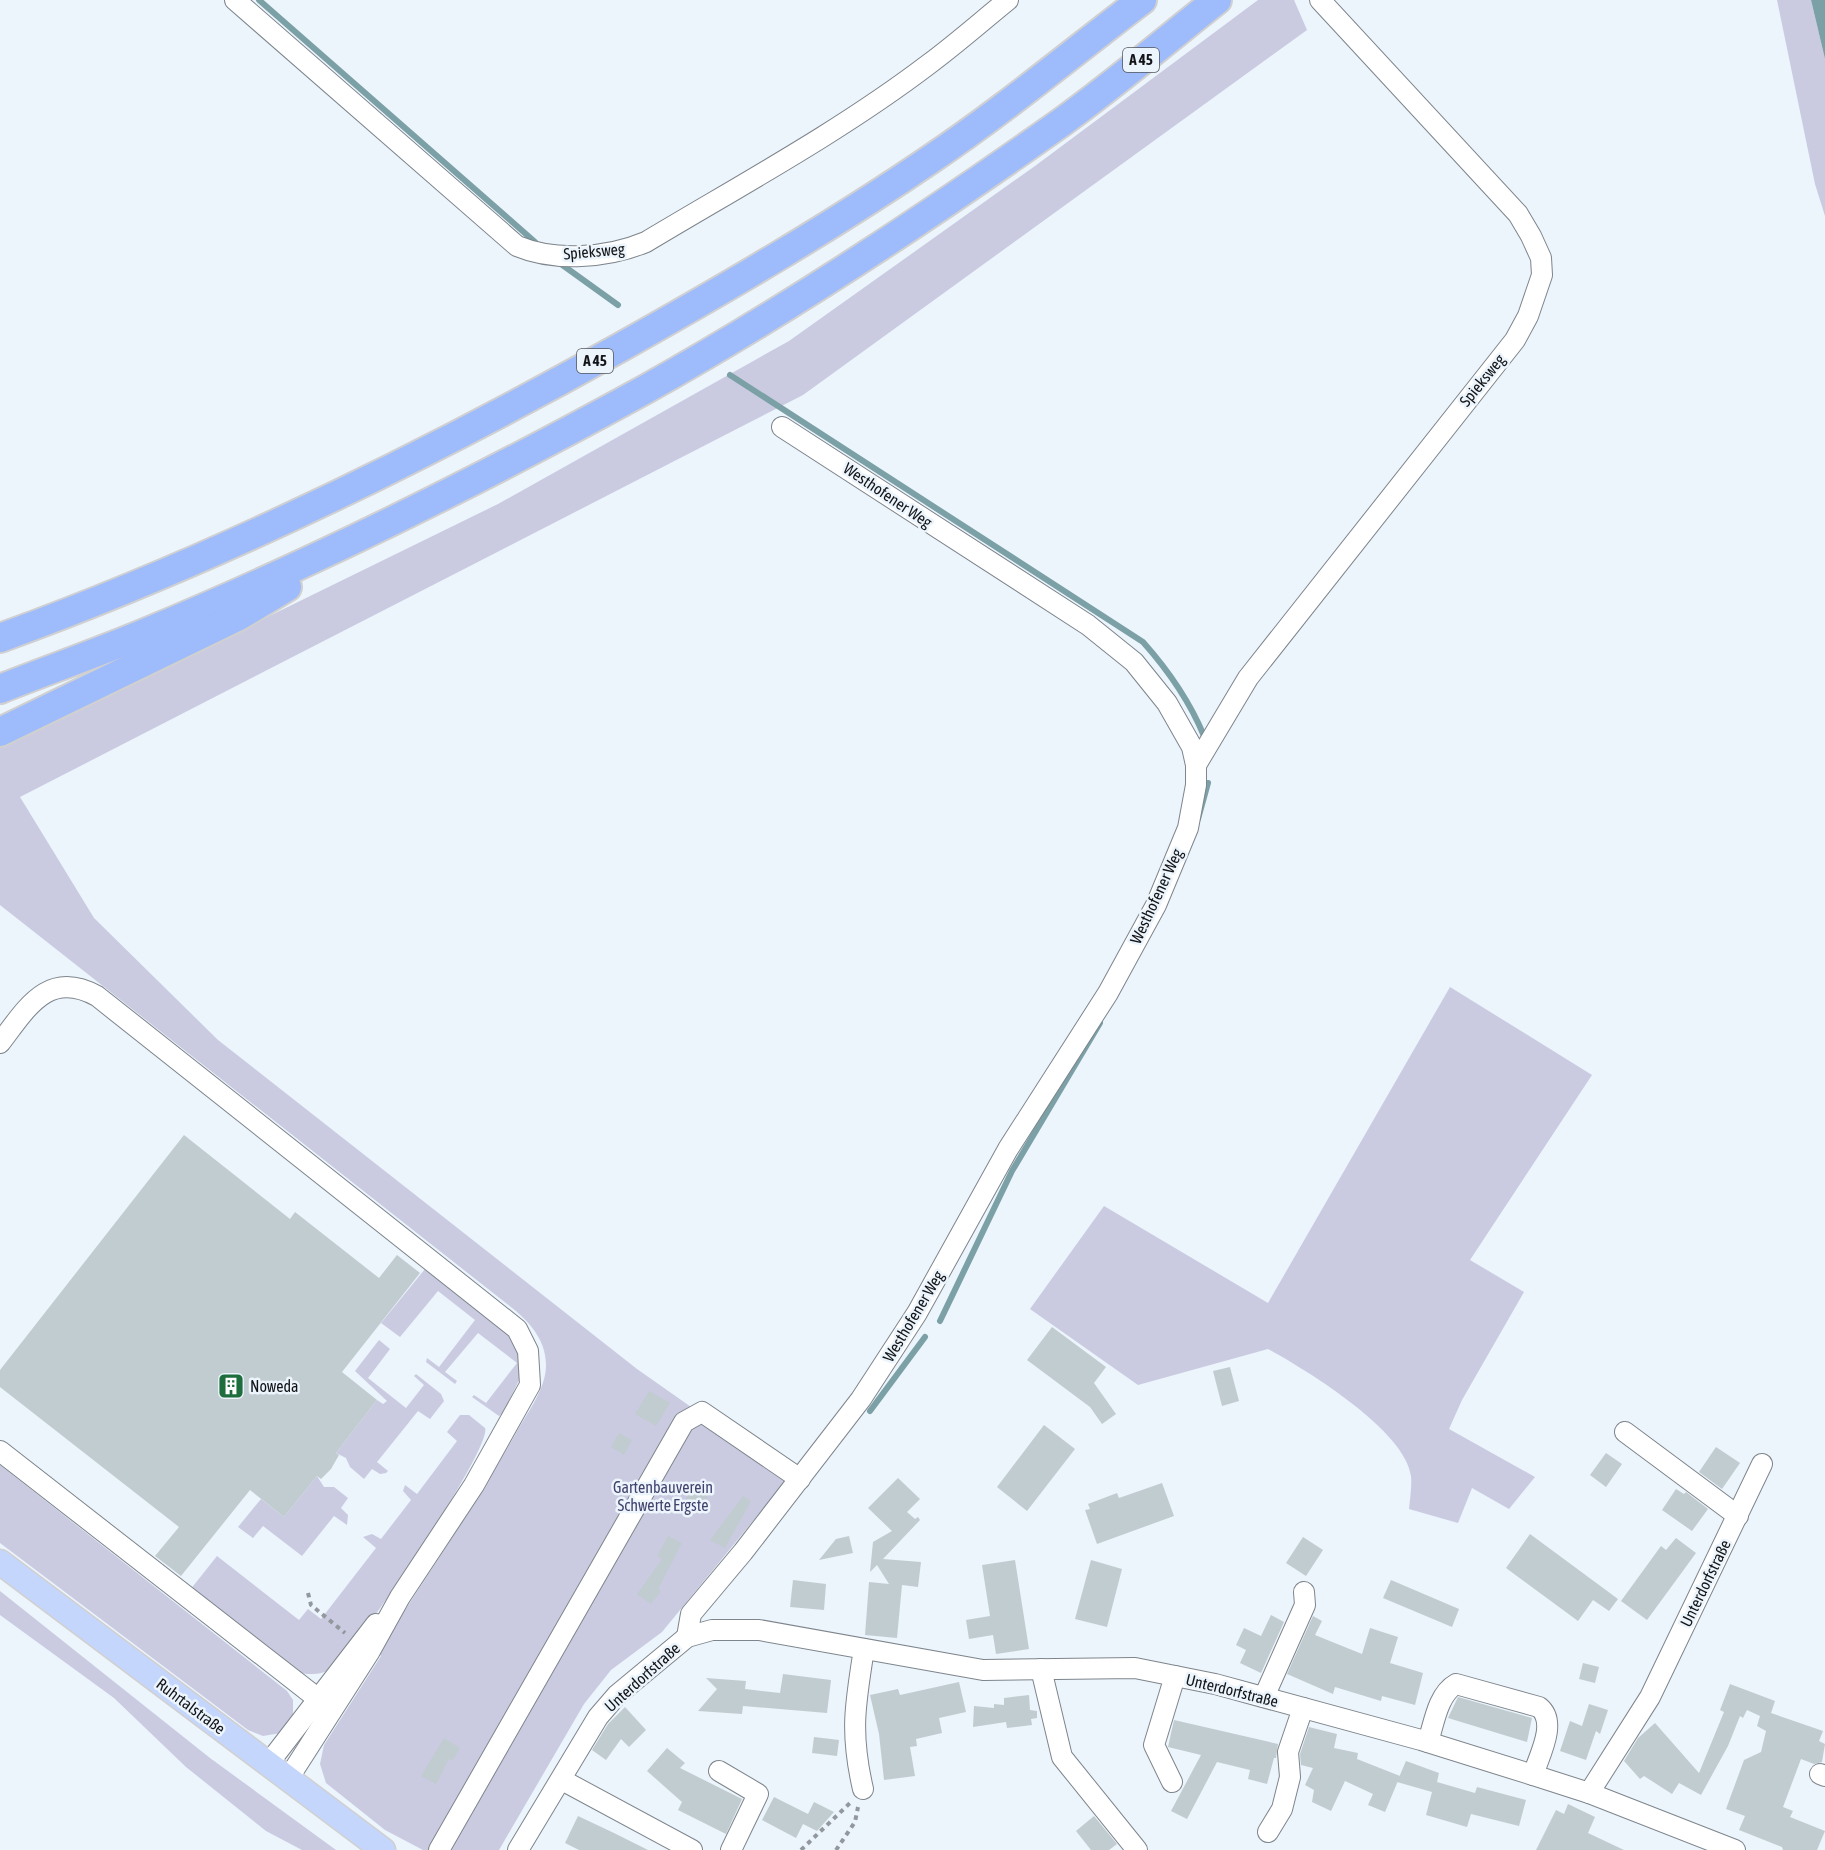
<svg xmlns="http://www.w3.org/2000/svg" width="1825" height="1850" viewBox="0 0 1825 1850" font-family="'Asap Condensed',sans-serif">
	<rect width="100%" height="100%" fill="#ecf4fc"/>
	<g fill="#cacbe1">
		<path d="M1258,0H1294L1307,30L803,395L20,797L94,918L218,1040L637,1369L782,1471L785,1482L662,1632L611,1670L584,1704L499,1850H423L385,1830L326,1783L320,1764L324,1745L381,1656L378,1652C424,1580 472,1510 515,1435C526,1414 546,1390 546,1365C546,1342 532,1325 516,1311L0,905V748L498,504L789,341L1035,166Z"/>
		<polygon points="1777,0 1811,0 1825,59 1825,216 1815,184"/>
		<path d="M1450,987L1592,1075L1470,1260L1524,1292L1462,1400L1449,1429L1535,1477L1509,1509L1472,1488L1458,1523L1409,1509C1410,1499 1412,1486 1411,1476C1405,1430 1306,1370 1268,1349L1138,1385L1030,1309L1104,1206L1268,1303Z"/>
		<polygon points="425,1269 503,1328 518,1346 520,1378 503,1413 499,1416 472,1397 474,1395 486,1403 517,1363 478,1333 445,1372 457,1381 455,1384 426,1362 427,1358 439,1367 475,1320 438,1291 400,1337 381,1323"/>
		<polygon points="379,1340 390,1349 368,1378 406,1408 424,1385 414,1376 416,1374 441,1394 444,1401 430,1419 418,1411 377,1462 388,1471 386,1473 380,1474 372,1469 364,1479 350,1467 346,1458 336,1453 377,1400 383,1404 387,1401 355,1371"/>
		<path d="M460,1415H469L485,1428C493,1447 358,1647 334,1667C324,1675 310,1675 299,1673L190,1590L217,1556L299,1620L308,1609L321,1619L376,1548L363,1537L372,1534L381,1539L411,1500L403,1491L405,1485L417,1494L457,1441L447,1432Z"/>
		<polygon points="0,1465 287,1691 293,1700 293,1717 281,1733 263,1736 248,1730 0,1543"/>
		<polygon points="317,1476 324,1487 334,1487 348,1498 341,1508 348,1515 347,1525 334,1516 302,1556 263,1526 253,1538 238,1527 261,1499 284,1517"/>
		<polygon points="0,1591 210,1758 336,1850 302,1850 266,1831 186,1767 114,1698 0,1615"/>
	</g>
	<polygon fill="#7ba0a6" points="1811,0 1825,0 1825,59"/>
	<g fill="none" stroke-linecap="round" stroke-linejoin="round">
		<g stroke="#7ba0a6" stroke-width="6">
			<polyline points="259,0 535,242"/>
			<polyline points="561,264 618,305"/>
			<path d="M730,375L1143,642C1167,669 1190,702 1204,736"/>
			<polyline points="1198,819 1208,783"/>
			<polyline points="940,1321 1012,1171 1100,1023"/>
			<polyline points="870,1411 925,1337"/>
		</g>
	</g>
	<g fill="#c1ccd0">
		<polygon points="184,1135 290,1219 295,1212 379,1278 397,1255 420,1273 342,1372 377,1400 336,1453 339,1455 331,1469 321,1479 317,1476 284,1517 250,1490 181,1576 155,1556 179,1527 0,1387 0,1370"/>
		<polygon points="1052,1327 1106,1367 1094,1383 1116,1414 1102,1424 1090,1407 1027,1360"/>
		<polygon points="1230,1367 1239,1401 1222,1406 1213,1371"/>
		<polygon points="649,1391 670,1403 656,1426 635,1414"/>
		<polygon points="1044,1425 1075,1449 1027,1511 997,1487"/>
		<polygon points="619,1433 632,1440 624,1455 611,1447"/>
		<polygon points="1716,1447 1740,1463 1722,1489 1699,1472"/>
		<polygon points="1606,1453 1622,1464 1606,1487 1590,1475"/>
		<polygon points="898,1478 920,1499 907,1512 915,1519 918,1517 920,1520 883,1559 921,1562 918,1587 902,1585 897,1638 865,1635 869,1582 889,1584 877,1565 870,1572 873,1542 892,1531 868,1508"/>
		<polygon points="1162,1483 1174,1516 1097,1544 1085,1510 1090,1509 1088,1504 1117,1493 1119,1498"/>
		<polygon points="694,1484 710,1492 702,1507 686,1499"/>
		<polygon points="1676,1489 1684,1494 1686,1492 1708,1509 1692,1531 1662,1510"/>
		<polygon points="743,1496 751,1501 725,1548 710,1540"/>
		<polygon points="1530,1534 1618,1599 1609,1611 1593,1600 1578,1621 1506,1568"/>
		<polygon points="668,1536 682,1543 658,1589 661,1591 651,1604 637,1594 662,1559 657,1556"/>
		<polygon points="849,1536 853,1553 819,1560 836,1539"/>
		<polygon points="1303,1537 1323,1550 1306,1576 1286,1563"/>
		<polygon points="1676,1538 1696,1553 1647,1620 1621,1601 1661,1546 1666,1550"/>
		<polygon points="1015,1560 1029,1649 996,1654 993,1635 969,1639 966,1620 990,1616 982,1565"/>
		<polygon points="1091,1560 1122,1569 1107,1627 1075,1619"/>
		<polygon points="793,1580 826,1584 824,1610 790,1607"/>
		<polygon points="1391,1580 1459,1609 1452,1627 1383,1598"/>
		<polygon points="1271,1615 1284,1622 1261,1673 1240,1663 1246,1650 1236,1645 1244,1628 1261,1636"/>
		<polygon points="1313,1616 1322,1621 1315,1635 1362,1654 1370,1628 1398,1637 1390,1663 1423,1673 1415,1705 1382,1696 1381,1701 1335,1687 1333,1694 1287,1674"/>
		<polygon points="1583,1663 1599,1667 1595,1683 1579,1679"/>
		<polygon points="783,1674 831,1680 827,1713 743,1706 742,1714 698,1711 717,1689 706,1678 746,1681 745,1689 780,1693"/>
		<polygon points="959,1682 966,1712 939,1718 942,1733 916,1739 917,1746 910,1747 915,1776 884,1780 879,1734 870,1695 898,1689 900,1695"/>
		<polygon points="1730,1684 1775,1701 1771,1713 1823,1731 1819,1741 1825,1744 1822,1762 1814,1764 1801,1759 1783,1807 1793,1811 1790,1817 1825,1831 1817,1850 1783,1850 1782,1847 1739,1830 1745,1816 1726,1809 1744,1760 1761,1752 1766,1731 1757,1726 1760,1716 1747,1710 1743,1718 1740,1716 1728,1746 1701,1795 1679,1783 1672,1794 1644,1776 1640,1779 1624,1761 1638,1738 1655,1723 1699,1773 1724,1712 1720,1710"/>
		<polygon points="1029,1695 1030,1710 1037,1711 1037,1718 1031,1719 1032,1725 1007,1728 1006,1722 973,1727 974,1706 994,1708 994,1704 1004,1705 1004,1698"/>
		<polygon points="1458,1697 1532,1718 1527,1742 1448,1718"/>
		<polygon points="1589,1704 1608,1710 1600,1734 1596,1731 1586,1760 1560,1751 1570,1721 1582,1726"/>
		<polygon points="625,1707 646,1730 629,1747 621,1739 606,1760 592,1750 608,1724"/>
		<polygon points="1174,1720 1278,1744 1276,1758 1274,1758 1267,1784 1248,1779 1250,1770 1217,1762 1187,1819 1171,1811 1201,1755 1168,1747"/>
		<polygon points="1309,1727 1337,1734 1334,1748 1358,1753 1357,1759 1400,1776 1385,1812 1368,1805 1373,1794 1345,1781 1331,1811 1312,1802 1314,1790 1305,1785 1313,1768 1301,1765 1300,1754"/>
		<polygon points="814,1737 839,1740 837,1756 812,1753"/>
		<polygon points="444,1738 460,1748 452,1761 449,1759 436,1784 421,1776"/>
		<polygon points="667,1748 685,1763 680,1768 742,1799 726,1834 678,1810 682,1802 647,1771"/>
		<polygon points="1406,1761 1439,1773 1437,1782 1475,1793 1477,1787 1526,1800 1519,1826 1471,1814 1467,1827 1426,1815 1432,1792 1397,1782"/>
		<polygon points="774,1797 808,1814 814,1802 834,1812 817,1831 803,1824 796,1838 762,1820"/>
		<polygon points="1568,1804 1595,1817 1588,1833 1624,1850 1536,1850 1556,1810 1564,1814"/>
		<polygon points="578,1816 614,1833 648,1850 579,1850 565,1843"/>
		<polygon points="1094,1816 1117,1844 1109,1850 1091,1850 1076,1831"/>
	</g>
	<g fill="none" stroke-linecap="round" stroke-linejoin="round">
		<defs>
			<g id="minor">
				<path d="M235,0L517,246C555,262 608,258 646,242C741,185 841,131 929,64C956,44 982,21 1008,0"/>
				<polyline points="1196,765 1248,678 1515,340 1528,316 1542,275 1541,258 1531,236 1518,214 1320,0"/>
				<path d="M0,1043C27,1008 48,969 97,996L517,1329L528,1351L530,1385L474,1485L400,1597L370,1651L288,1779"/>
				<polyline points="1625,1432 1738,1516"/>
				<polyline points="0,1451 317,1698"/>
				<polyline points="687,1637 691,1614 743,1552 861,1399 917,1313 1008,1149 1108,993 1156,905 1188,828 1196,785 1196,765 1192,747 1167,703 1134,662 1088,625 782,427"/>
				<polyline points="1041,1669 1062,1757 1137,1850"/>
				<polyline points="1264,1697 1305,1605 1304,1592"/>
				<path d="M1428,1742C1434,1723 1438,1694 1456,1684L1539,1707C1558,1722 1539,1756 1533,1775"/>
				<polyline points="268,1764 376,1624"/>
				<polyline points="719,1771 758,1794 731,1850"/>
				<polyline points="1820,1774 1825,1776"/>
				<polyline points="562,1780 692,1850"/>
				<polyline points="1172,1782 1154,1745 1175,1676"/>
				<path d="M863,1789C850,1733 855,1705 864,1649"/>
				<polyline points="1589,1793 1650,1697 1762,1464"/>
				<polyline points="1268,1832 1282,1809 1290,1777 1288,1752 1303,1708"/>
				<polyline points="439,1850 684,1422 702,1412 800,1479"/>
				<polyline points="518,1850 598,1717 617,1695 687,1637 712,1630 759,1630 983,1670 1135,1668 1215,1684 1421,1740 1533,1775 1589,1793 1735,1850"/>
			</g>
			<polyline id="major" points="0,1562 383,1850"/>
			<g id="highway">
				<path d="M0,638C215,560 421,459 621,347C726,288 831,227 931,159C1004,110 1072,53 1142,0"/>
				<path d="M0,689C48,670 97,653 145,633C316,562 484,478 646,389C789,309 928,217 1062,122C1115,84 1165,41 1217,0"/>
				<polyline points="0,732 237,617 287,587"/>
			</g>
		</defs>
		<use href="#minor" stroke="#7e858c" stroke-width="22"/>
		<use href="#major" stroke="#d0d0d1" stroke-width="27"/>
		<use href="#highway" stroke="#d0d0d1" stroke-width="32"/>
		<g stroke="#92989e" stroke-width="4" stroke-dasharray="4.5 4.5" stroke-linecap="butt">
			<polyline points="308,1593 311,1605 345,1633"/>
			<polyline points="801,1850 850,1803"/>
			<polyline points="836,1850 855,1822 858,1807"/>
		</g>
		<use href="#minor" stroke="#fff" stroke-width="20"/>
		<use href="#major" stroke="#c5d6fd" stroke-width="24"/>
		<use href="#highway" stroke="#9ebbfb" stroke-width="28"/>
	</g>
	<defs>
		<symbol id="building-square" viewBox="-11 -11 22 22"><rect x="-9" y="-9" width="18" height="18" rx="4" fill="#1e6d3c" stroke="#ecf4fc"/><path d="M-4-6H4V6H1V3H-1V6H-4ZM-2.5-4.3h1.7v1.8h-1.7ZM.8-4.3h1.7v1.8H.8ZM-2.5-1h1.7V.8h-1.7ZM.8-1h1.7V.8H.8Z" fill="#fff"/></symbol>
	</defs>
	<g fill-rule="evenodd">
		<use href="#building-square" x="216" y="1371" width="30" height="30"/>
	</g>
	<g text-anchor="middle" stroke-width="5" stroke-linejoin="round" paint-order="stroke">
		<g fill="#ecf4fc" stroke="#53575c" stroke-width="1.5">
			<rect x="1123" y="48" width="36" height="24" rx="4.5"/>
			<rect x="577" y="349" width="36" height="24" rx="4.5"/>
		</g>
		<g font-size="15" font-weight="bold" fill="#121417">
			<text x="1141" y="65">A 45</text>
			<text x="595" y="366">A 45</text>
		</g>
		<g font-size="16" fill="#121417" stroke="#ecf4fc">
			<text transform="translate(594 251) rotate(-5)" y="6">Spieksweg</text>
			<text transform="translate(1482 380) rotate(-51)" y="6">Spieksweg</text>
			<text transform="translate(888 495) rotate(34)" y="6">Westhofener Weg</text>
			<text transform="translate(1156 896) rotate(-65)" y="6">Westhofener Weg</text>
			<text transform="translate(913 1316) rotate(-59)" y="6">Westhofener Weg</text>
			<text transform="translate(1705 1583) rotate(-64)" y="6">Unterdorfstraße</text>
			<text transform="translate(642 1677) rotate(-42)" y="6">Unterdorfstraße</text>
			<text transform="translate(1232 1690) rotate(14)" y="6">Unterdorfstraße</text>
			<text transform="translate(191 1706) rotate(37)" y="6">Ruhrtalstraße</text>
		</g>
		<g font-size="16" fill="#121417" stroke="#ecf4fc" text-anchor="start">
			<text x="250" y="1392">Noweda</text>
		</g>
		<g font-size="16" fill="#43426d" stroke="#ecf4fc">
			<text x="663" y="1493">Gartenbauverein<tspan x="663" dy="18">Schwerte Ergste</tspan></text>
		</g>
	</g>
</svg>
